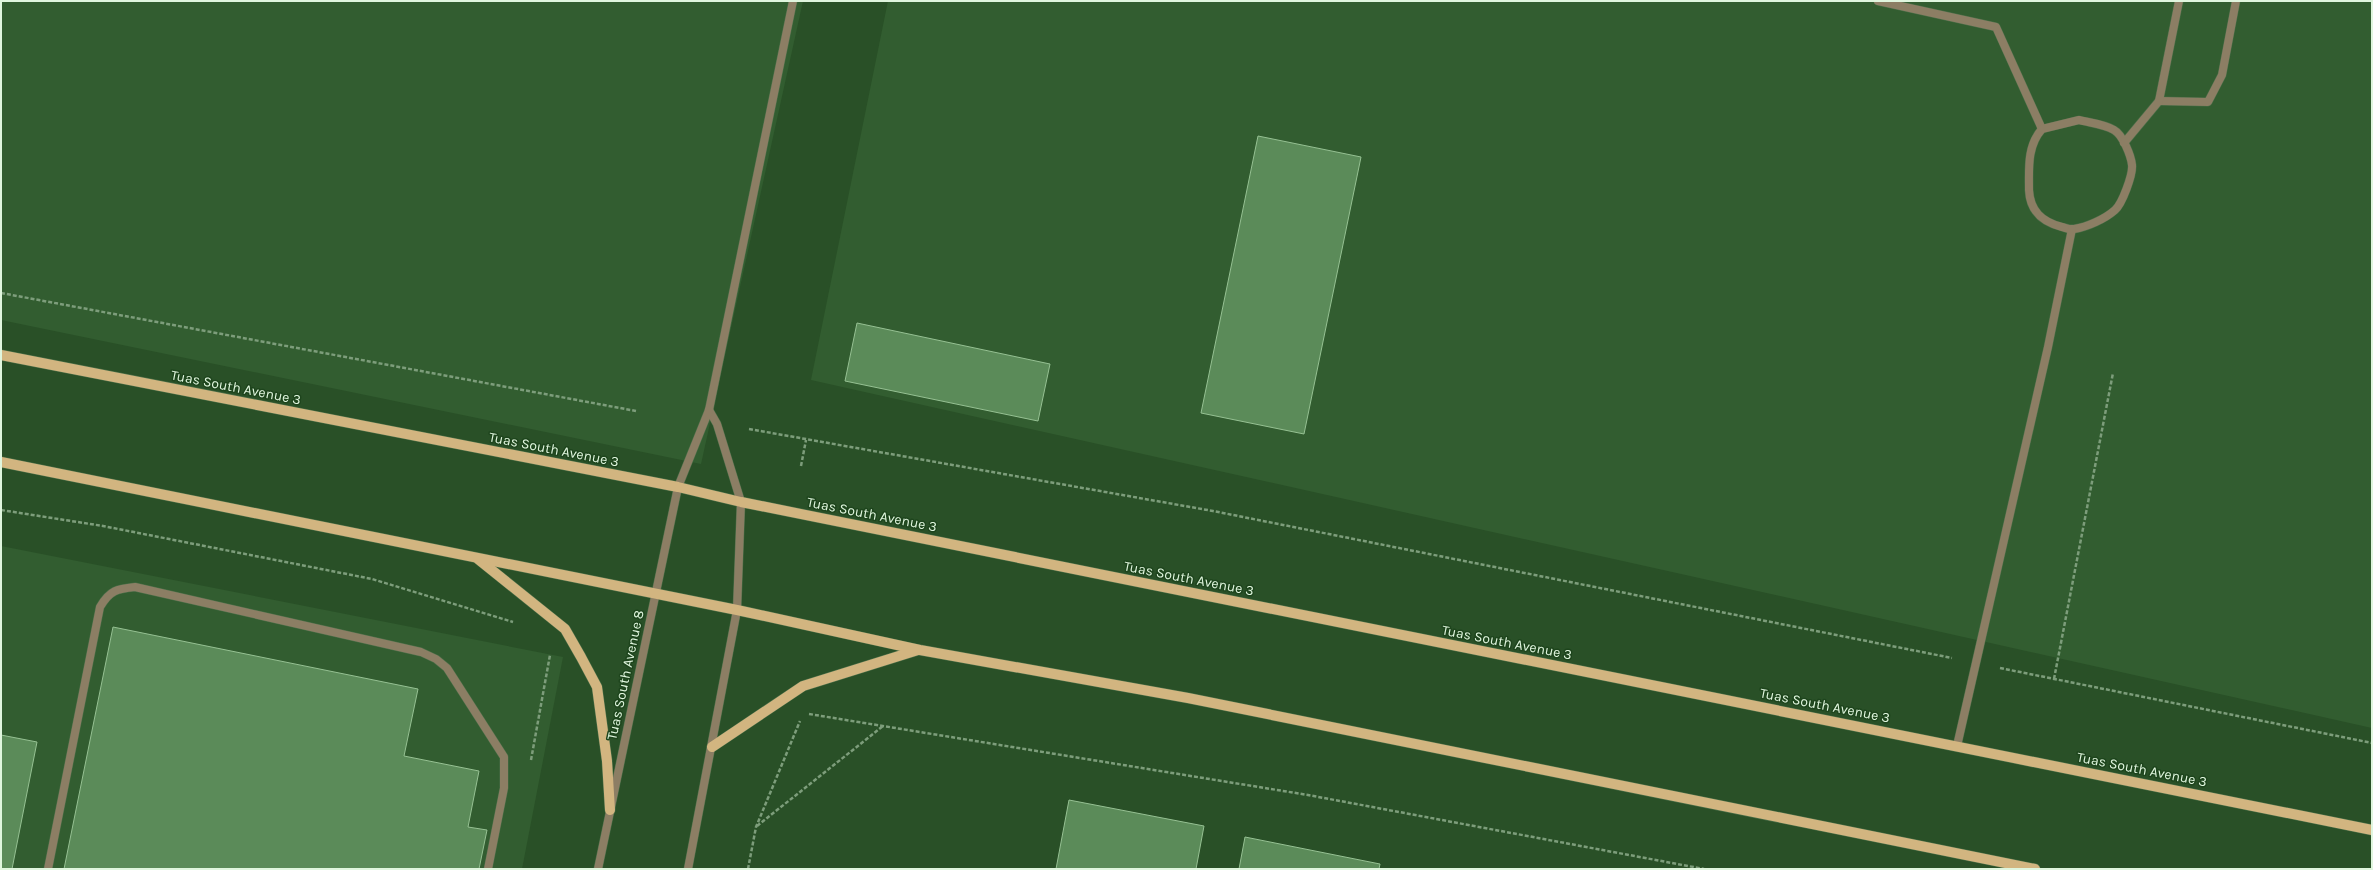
<svg xmlns="http://www.w3.org/2000/svg" width="2373" height="870" viewBox="0 0 2373 870" font-family="Karla,sans-serif">
	<rect width="100%" height="100%" fill="#295027"/>
	<g fill="#325d30">
		<polygon points="1,1 803,1 701,464 1,320"/>
		<polygon points="888,1 2372,1 2372,728 811,380"/>
		<polygon points="1,546 563,657 522,869 1,869"/>
	</g>
	<g fill="#5b8b59" stroke="#96c193">
		<polygon points="1258,136 1361,157 1304,434 1201,413"/>
		<polygon points="857,323 1050,364 1038,421 845,381"/>
		<polygon points="113,627 418,689 404,756 479,771 468,827 487,830 479,869 64,869"/>
		<polygon points="1,735 37,742 12,869 1,869"/>
		<polygon points="1069,800 1204,826 1196,869 1056,869"/>
		<polygon points="1245,837 1380,864 1379,869 1239,869"/>
	</g>
	<g fill="none" stroke-linecap="round" stroke-linejoin="round">
		<defs>
			<g id="service">
				<polyline points="1878,1 1996,27 2042,129"/>
				<polyline points="2159,101 2208,102 2222,75 2236,1"/>
				<path d="M2079,120C2091,123 2104,124 2114,130C2123,135 2131,156 2132,165C2133,175 2122,204 2115,210C2105,219 2087,227 2074,229C2070,230 2066,228 2062,227C2042,222 2030,211 2029,190C2029,168 2027,146 2042,129Z"/>
				<polyline points="2124,143 2159,101 2179,1"/>
				<polyline points="709,410 717,424 741,502"/>
				<polyline points="678,487 709,410 793,1"/>
				<polyline points="1957,746 2048,347 2072,229"/>
				<path d="M48,869L100,607C110,590 117,589 135,587L421,652L436,659L447,668L504,757V788L488,869"/>
			</g>
			<g id="tertiary">
				<polyline points="598,869 678,487"/>
				<polyline points="688,869 737,610 741,502"/>
			</g>
			<g id="primary">
				<polyline points="1,355 678,487 741,502 2372,830"/>
				<polyline points="1,462 737,610 920,650 1188,698 2035,869"/>
				<polyline points="478,559 565,629 581,657 597,687 607,761 610,810"/>
				<polyline points="712,747 803,686 918,650"/>
			</g>
		</defs>
		<use href="#service" stroke="#4a6e48" stroke-width="9"/>
		<use href="#tertiary" stroke="#4a6e48" stroke-width="9"/>
		<use href="#primary" stroke="#4a6e48" stroke-width="11"/>
		<g stroke="#7d9d7b" stroke-width="2.5" stroke-dasharray="4 2" stroke-linecap="butt">
			<polyline points="1,293 636,411"/>
			<polyline points="749,429 1213,511 1952,658"/>
			<polyline points="801,466 806,440"/>
			<polyline points="1,510 103,526 372,579 513,622"/>
			<polyline points="2000,668 2372,743"/>
			<polyline points="2054,679 2113,373"/>
			<polyline points="809,714 1308,795 1704,869"/>
			<polyline points="531,760 550,655"/>
			<polyline points="757,826 883,726"/>
			<polyline points="748,869 756,827 800,721"/>
		</g>
		<use href="#service" stroke="#8c7e64" stroke-width="8"/>
		<use href="#tertiary" stroke="#8c7e64" stroke-width="8"/>
		<use href="#primary" stroke="#d2b580" stroke-width="10"/>
	</g>
	<g text-anchor="middle" stroke-width="3" stroke-linejoin="round" paint-order="stroke">
		<g font-size="14" fill="#e0f6de" stroke="#1e451d">
			<text transform="translate(236 387) rotate(11)" y="5">Tuas South Avenue 3</text>
			<text transform="translate(554 449) rotate(11)" y="5">Tuas South Avenue 3</text>
			<text transform="translate(872 514) rotate(11)" y="5">Tuas South Avenue 3</text>
			<text transform="translate(1189 578) rotate(11)" y="5">Tuas South Avenue 3</text>
			<text transform="translate(1507 642) rotate(11)" y="5">Tuas South Avenue 3</text>
			<text transform="translate(625 675) rotate(-78)" y="5">Tuas South Avenue 8</text>
			<text transform="translate(1825 705) rotate(11)" y="5">Tuas South Avenue 3</text>
			<text transform="translate(2142 769) rotate(11)" y="5">Tuas South Avenue 3</text>
		</g>
	</g>
	<rect width="2373" height="870" fill="none" stroke="#e0f6de" stroke-width="4"/>
</svg>
